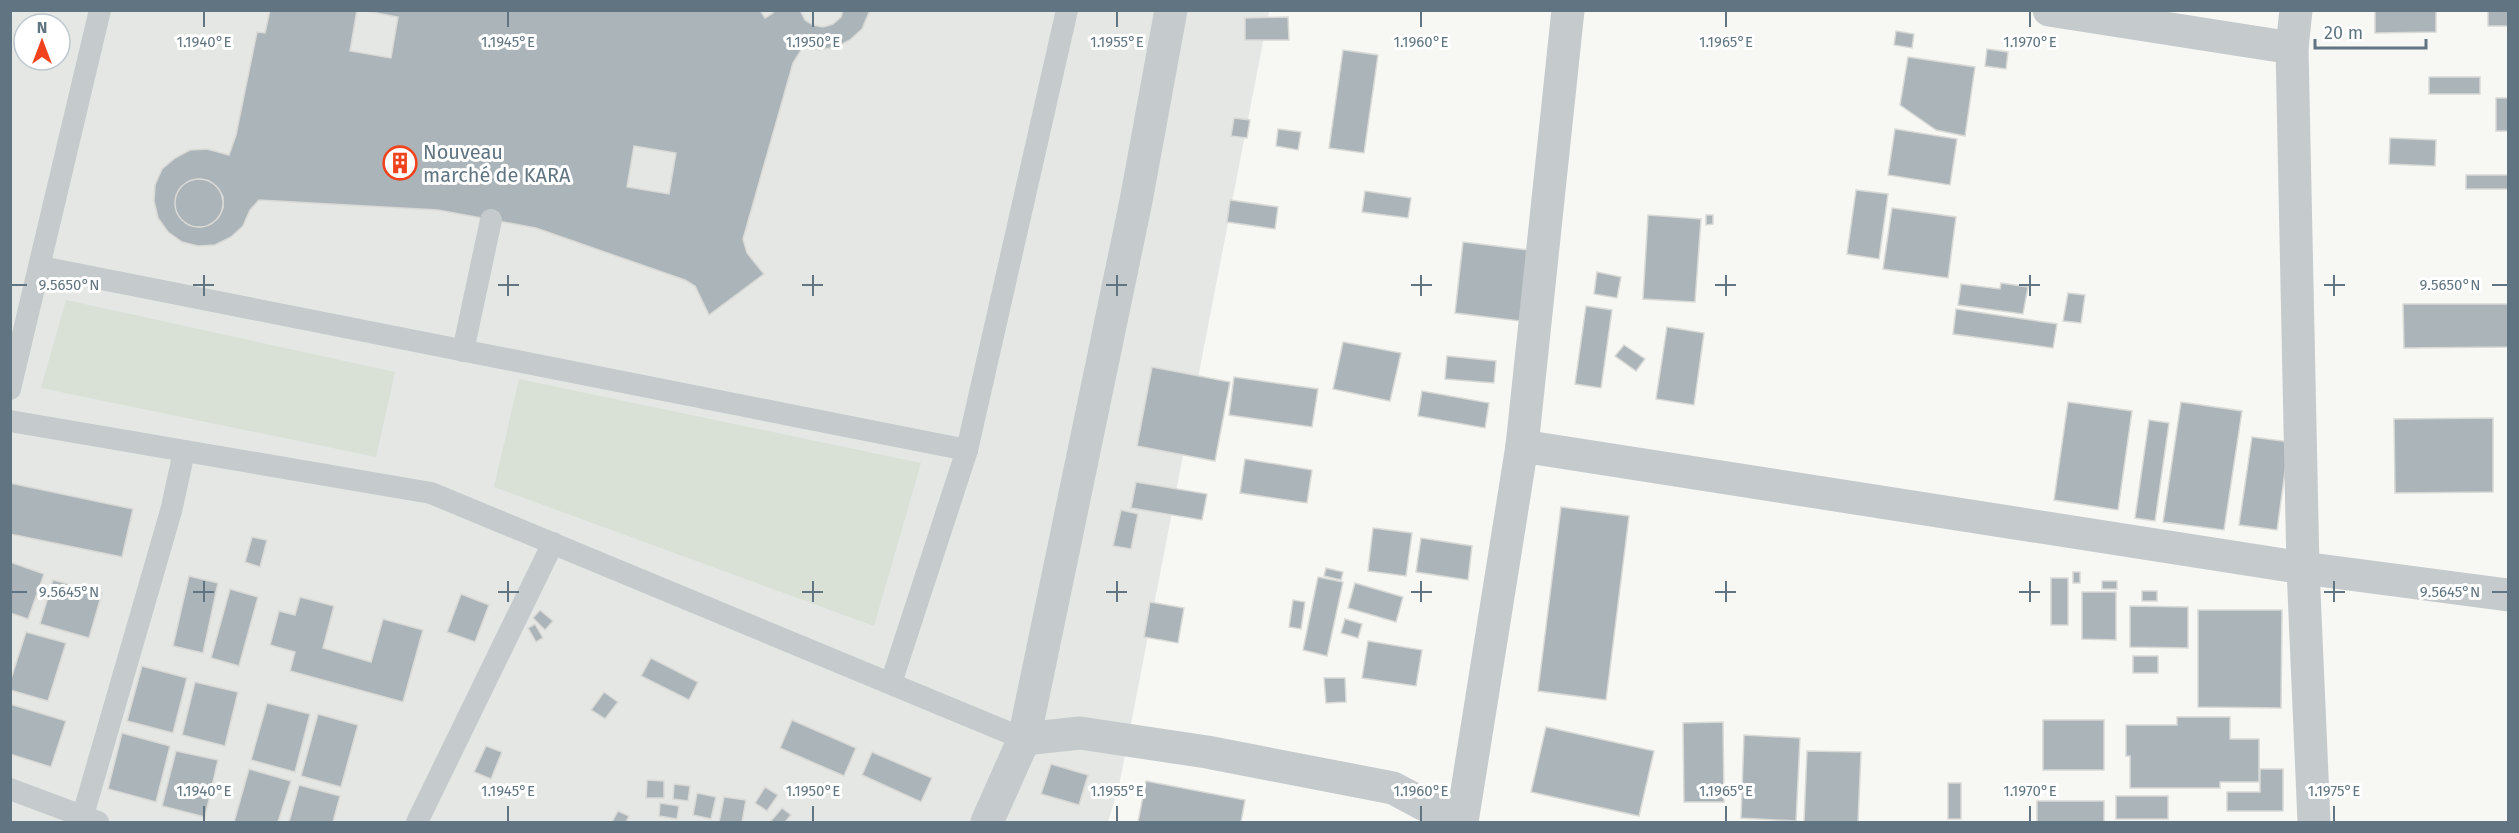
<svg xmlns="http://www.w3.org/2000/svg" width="2519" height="833" viewBox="0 0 2519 833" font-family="'Fira Sans',sans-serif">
	<rect width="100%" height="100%" fill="#f7f7f4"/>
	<path fill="#e5e7e5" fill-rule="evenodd" d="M10,11H1269L1119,786L1108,822H11ZM24,24H60V60H24Z"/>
	<g fill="#d9e0d5">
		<polygon points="66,300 395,372 376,457 41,388"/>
		<polygon points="519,379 921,463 874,626 494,487"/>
	</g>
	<g fill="#abb5b9" stroke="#d9d9d6" stroke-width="1.5" fill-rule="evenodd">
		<path d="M270,10H357L350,51L391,58L398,17L361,10H760L765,18L773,13L772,10H800L805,20L813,25L823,27L833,24L841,17L843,10H870L862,29L850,40L836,47L819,50L803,47L793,63L743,239L747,253L764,274L709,315L695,286L685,280L536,228L438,210L259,200L250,210L243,226L231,237L215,245L198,246L182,242L168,232L158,218L154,201L155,185L162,169L175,158L190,150L207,149L229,155L236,135L257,32L265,33ZM634,146L676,153L669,194L627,187ZM199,179L209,181L218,188L223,197V208L218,218L210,224L200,227L189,225L181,218L176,208V198L180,188L189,182Z"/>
		<polygon points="2375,10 2436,10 2436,32 2375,33"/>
		<rect x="2488" y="10" width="20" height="16"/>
		<polygon points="1288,17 1289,40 1245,40 1245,18"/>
		<polygon points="1896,31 1914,34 1912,48 1894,45"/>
		<polygon points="1987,49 2008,52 2006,69 1985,66"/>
		<polygon points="1343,50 1378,55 1364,153 1329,148"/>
		<polygon points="1908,57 1975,67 1965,136 1936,130 1900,105"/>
		<rect x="2429" y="77" width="51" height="17"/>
		<rect x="2496" y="98" width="12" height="33"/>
		<polygon points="1234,118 1250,120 1247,138 1231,136"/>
		<polygon points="1278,129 1301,132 1298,150 1276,146"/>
		<polygon points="1895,129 1957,139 1950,185 1888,175"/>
		<polygon points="2390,138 2436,140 2435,166 2389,164"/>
		<rect x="2466" y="175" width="42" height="14"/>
		<circle cx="199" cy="203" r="24"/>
		<polygon points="1856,190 1888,194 1879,259 1847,254"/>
		<polygon points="1365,191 1411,198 1408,218 1362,212"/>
		<polygon points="1230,200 1278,207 1275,229 1227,222"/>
		<polygon points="1892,208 1956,217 1948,278 1883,269"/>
		<polygon points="1648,215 1701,219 1695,302 1643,299"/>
		<polygon points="1706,215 1713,215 1713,224 1706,225"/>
		<polygon points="1463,242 1529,250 1520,321 1455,313"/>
		<polygon points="1597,272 1621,277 1617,298 1594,294"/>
		<polygon points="2001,283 2028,287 2023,314 1958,305 1961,284 2000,289"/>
		<polygon points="2068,293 2085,295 2081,323 2063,321"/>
		<polygon points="2403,304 2508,304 2508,347 2404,348"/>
		<polygon points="1586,306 1612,310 1601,388 1575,384"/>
		<polygon points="1956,309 2057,324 2053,348 1953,334"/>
		<polygon points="1667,327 1704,333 1694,405 1656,399"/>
		<polygon points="1343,342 1401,353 1390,401 1333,389"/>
		<polygon points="1624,345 1645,359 1636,371 1615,356"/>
		<polygon points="1447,356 1496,361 1494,383 1445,379"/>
		<polygon points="1152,367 1230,382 1215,461 1137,446"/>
		<polygon points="1234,377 1318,389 1312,427 1229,415"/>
		<polygon points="1422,391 1489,403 1485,428 1418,416"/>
		<polygon points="2068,402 2132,411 2118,510 2054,500"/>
		<polygon points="2181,402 2242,411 2224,530 2163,522"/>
		<polygon points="2493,418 2493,492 2395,493 2394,419"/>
		<polygon points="2149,420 2169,423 2155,521 2135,518"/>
		<polygon points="2252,437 2289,442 2277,530 2239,525"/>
		<polygon points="1245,459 1312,470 1307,503 1240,493"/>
		<polygon points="1136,482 1207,494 1202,520 1131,508"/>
		<polygon points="10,483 133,509 122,557 10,534"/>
		<polygon points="1561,507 1629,516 1606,700 1538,691"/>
		<polygon points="1121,510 1138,514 1131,549 1113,546"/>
		<polygon points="1373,528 1412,533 1406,576 1368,571"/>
		<polygon points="252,537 267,540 260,567 245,562"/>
		<polygon points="1421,538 1472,546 1468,580 1416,572"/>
		<polygon points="10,562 44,574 28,619 10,613"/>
		<polygon points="1326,568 1343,572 1341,580 1324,576"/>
		<rect x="2073" y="572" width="7" height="11"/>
		<polygon points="189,576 218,583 203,653 173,646"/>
		<polygon points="1318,577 1343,582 1327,656 1303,650"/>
		<rect x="2051" y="578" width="17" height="47"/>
		<polygon points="53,580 102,593 89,638 40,624"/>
		<rect x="2102" y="581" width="15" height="8"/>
		<polygon points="1355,583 1403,597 1396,622 1348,608"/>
		<polygon points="230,589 258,597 239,666 211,658"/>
		<rect x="2142" y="591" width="15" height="10"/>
		<polygon points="2082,592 2116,592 2116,640 2082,639"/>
		<polygon points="461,594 489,605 475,642 447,632"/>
		<polygon points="300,597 334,606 323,648 371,662 383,619 423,630 403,702 290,671 295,652 270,645 279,611 295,615"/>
		<polygon points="1293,600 1305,602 1301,629 1289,627"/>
		<polygon points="1150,602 1184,608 1178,643 1144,637"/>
		<polygon points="2130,606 2188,607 2188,648 2130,647"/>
		<polygon points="540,610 553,621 545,630 533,618"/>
		<polygon points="2198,610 2282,610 2281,708 2198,707"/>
		<polygon points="1345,619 1362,624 1358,638 1341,633"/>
		<polygon points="535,624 543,638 536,642 528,628"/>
		<polygon points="26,632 66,643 48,701 10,690 10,682"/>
		<polygon points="1368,641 1422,650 1416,686 1362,678"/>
		<rect x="2133" y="656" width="25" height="17"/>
		<polygon points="651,658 698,682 689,700 641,676"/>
		<polygon points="142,666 187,678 173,733 127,721"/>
		<polygon points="1324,678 1345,678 1346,702 1326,703"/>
		<polygon points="195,682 238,692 225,746 182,735"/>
		<polygon points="604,692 618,702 605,719 591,710"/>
		<polygon points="267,703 310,714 295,772 251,760"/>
		<polygon points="10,704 66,721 51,767 10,754"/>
		<polygon points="318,714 358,725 341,787 301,776"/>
		<polygon points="2177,717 2230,717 2230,739 2259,739 2259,782 2220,782 2220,788 2130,788 2130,756 2126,756 2126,725 2177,725"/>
		<polygon points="792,720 856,748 844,776 780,748"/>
		<rect x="2043" y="720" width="61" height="50"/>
		<polygon points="1723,722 1724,802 1684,802 1683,723"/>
		<polygon points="1546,727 1654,751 1639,816 1531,792"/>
		<polygon points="122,733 170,746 156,802 108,789"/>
		<polygon points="1744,735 1800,738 1796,821 1741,818"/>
		<polygon points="486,746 502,752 491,779 474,772"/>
		<polygon points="176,751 218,760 205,817 162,806"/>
		<polygon points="1807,751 1861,752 1858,822 1804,822"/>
		<polygon points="872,752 932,778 921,802 862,775"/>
		<polygon points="1051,764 1088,775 1079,805 1041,794"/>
		<polygon points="249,769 291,781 278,822 234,822"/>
		<polygon points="2260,769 2283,769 2283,811 2227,811 2227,792 2260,792"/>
		<polygon points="647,780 664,781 664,798 646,798"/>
		<polygon points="1146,781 1245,800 1241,822 1138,822"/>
		<rect x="1948" y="783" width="13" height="36"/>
		<polygon points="674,784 690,786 688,801 673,799"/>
		<polygon points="299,785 340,796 333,822 289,822"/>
		<polygon points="765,787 778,795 767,811 755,803"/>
		<polygon points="697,793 716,797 711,819 693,815"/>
		<rect x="2116" y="796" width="52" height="23"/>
		<polygon points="724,797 746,800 742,822 719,822"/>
		<rect x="2037" y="801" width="67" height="21"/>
		<polygon points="660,803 679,806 677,819 659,816"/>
		<polygon points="782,808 791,815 785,822 770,822"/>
		<polygon points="618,811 629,816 626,822 612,822"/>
	</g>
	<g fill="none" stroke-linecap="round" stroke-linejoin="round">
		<g stroke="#c5cacc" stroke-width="22">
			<polyline points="41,267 967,450"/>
			<polyline points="463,351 491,220"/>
			<polyline points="10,389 100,10"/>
			<polyline points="10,421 431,493 1024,739"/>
			<polyline points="891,683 967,450 1067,10"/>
			<polyline points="10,789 98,822"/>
			<polyline points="81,822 171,511 184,452"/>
			<polyline points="417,822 553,543"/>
		</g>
		<g stroke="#c5cacc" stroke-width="33">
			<polyline points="2049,10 2292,48"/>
			<polyline points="2296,10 2292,48 2303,568 2314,822"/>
			<polyline points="1522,446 1568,10"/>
			<polyline points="1024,739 1080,733 1207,752 1393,788 1457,822"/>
			<polyline points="987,822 1024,739 1136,201 1171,10"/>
			<polyline points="1462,822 1522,446 2303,568 2508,595"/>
		</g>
	</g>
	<path fill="none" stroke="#607581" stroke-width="2" d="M204,12V27M508,12V27M813,12V27M1117,12V27M1421,12V27M1726,12V27M2030,12V27M204,275V296M508,275V296M813,275V296M1117,275V296M1421,275V296M1726,275V296M2030,275V296M2334,275V296M12,285H27M193,285H214M498,285H519M802,285H823M1106,285H1127M1411,285H1432M1715,285H1736M2019,285H2040M2324,285H2345M2492,285H2507M204,581V602M508,581V602M813,581V602M1117,581V602M1421,581V602M1726,581V602M2030,581V602M2334,581V602M12,592H27M193,592H214M498,592H519M802,592H823M1106,592H1127M1411,592H1432M1715,592H1736M2019,592H2040M2324,592H2345M2492,592H2507M204,806V821M508,806V821M813,806V821M1117,806V821M1421,806V821M1726,806V821M2030,806V821M2334,806V821"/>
	<defs>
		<symbol id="building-ring" viewBox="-11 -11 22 22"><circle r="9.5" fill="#fff" stroke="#ef421d" stroke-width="1.5"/><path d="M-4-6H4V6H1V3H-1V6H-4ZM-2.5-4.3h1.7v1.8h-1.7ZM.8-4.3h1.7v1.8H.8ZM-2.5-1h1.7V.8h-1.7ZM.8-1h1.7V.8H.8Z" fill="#ef421d"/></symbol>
	</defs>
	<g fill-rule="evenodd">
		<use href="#building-ring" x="381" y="144" width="38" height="38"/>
	</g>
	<g text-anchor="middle" stroke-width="6" stroke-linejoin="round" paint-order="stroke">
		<g font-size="20" fill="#607581" stroke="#fff" text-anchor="start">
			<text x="423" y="159">Nouveau<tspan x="423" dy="23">marché de KARA</tspan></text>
		</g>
	</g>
	<g font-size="15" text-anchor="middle" fill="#607581" stroke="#fff" stroke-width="6" stroke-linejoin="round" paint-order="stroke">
		<text x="204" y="47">1.1940°E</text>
		<text x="508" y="47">1.1945°E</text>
		<text x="813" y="47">1.1950°E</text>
		<text x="1117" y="47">1.1955°E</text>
		<text x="1421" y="47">1.1960°E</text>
		<text x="1726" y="47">1.1965°E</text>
		<text x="2030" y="47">1.1970°E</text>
		<text x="69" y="290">9.5650°N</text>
		<text x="2450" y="290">9.5650°N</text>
		<text x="69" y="597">9.5645°N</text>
		<text x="2450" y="597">9.5645°N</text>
		<text x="204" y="796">1.1940°E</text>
		<text x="508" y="796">1.1945°E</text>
		<text x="813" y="796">1.1950°E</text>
		<text x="1117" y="796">1.1955°E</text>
		<text x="1421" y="796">1.1960°E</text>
		<text x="1726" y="796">1.1965°E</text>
		<text x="2030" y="796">1.1970°E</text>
		<text x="2334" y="796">1.1975°E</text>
	</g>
	<rect width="2519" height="833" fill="none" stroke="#607581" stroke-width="24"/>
	<g transform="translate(42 42)"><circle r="28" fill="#ffffff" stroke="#bfc8cd" stroke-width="1.5"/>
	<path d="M0-4.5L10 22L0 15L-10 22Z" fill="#ef421d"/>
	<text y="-9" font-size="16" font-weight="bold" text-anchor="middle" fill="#607581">N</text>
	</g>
	<path d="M2315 39v9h111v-9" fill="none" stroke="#607581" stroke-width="3"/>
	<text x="2324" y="39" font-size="18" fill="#607581" stroke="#ffffff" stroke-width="4.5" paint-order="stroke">20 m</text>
</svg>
